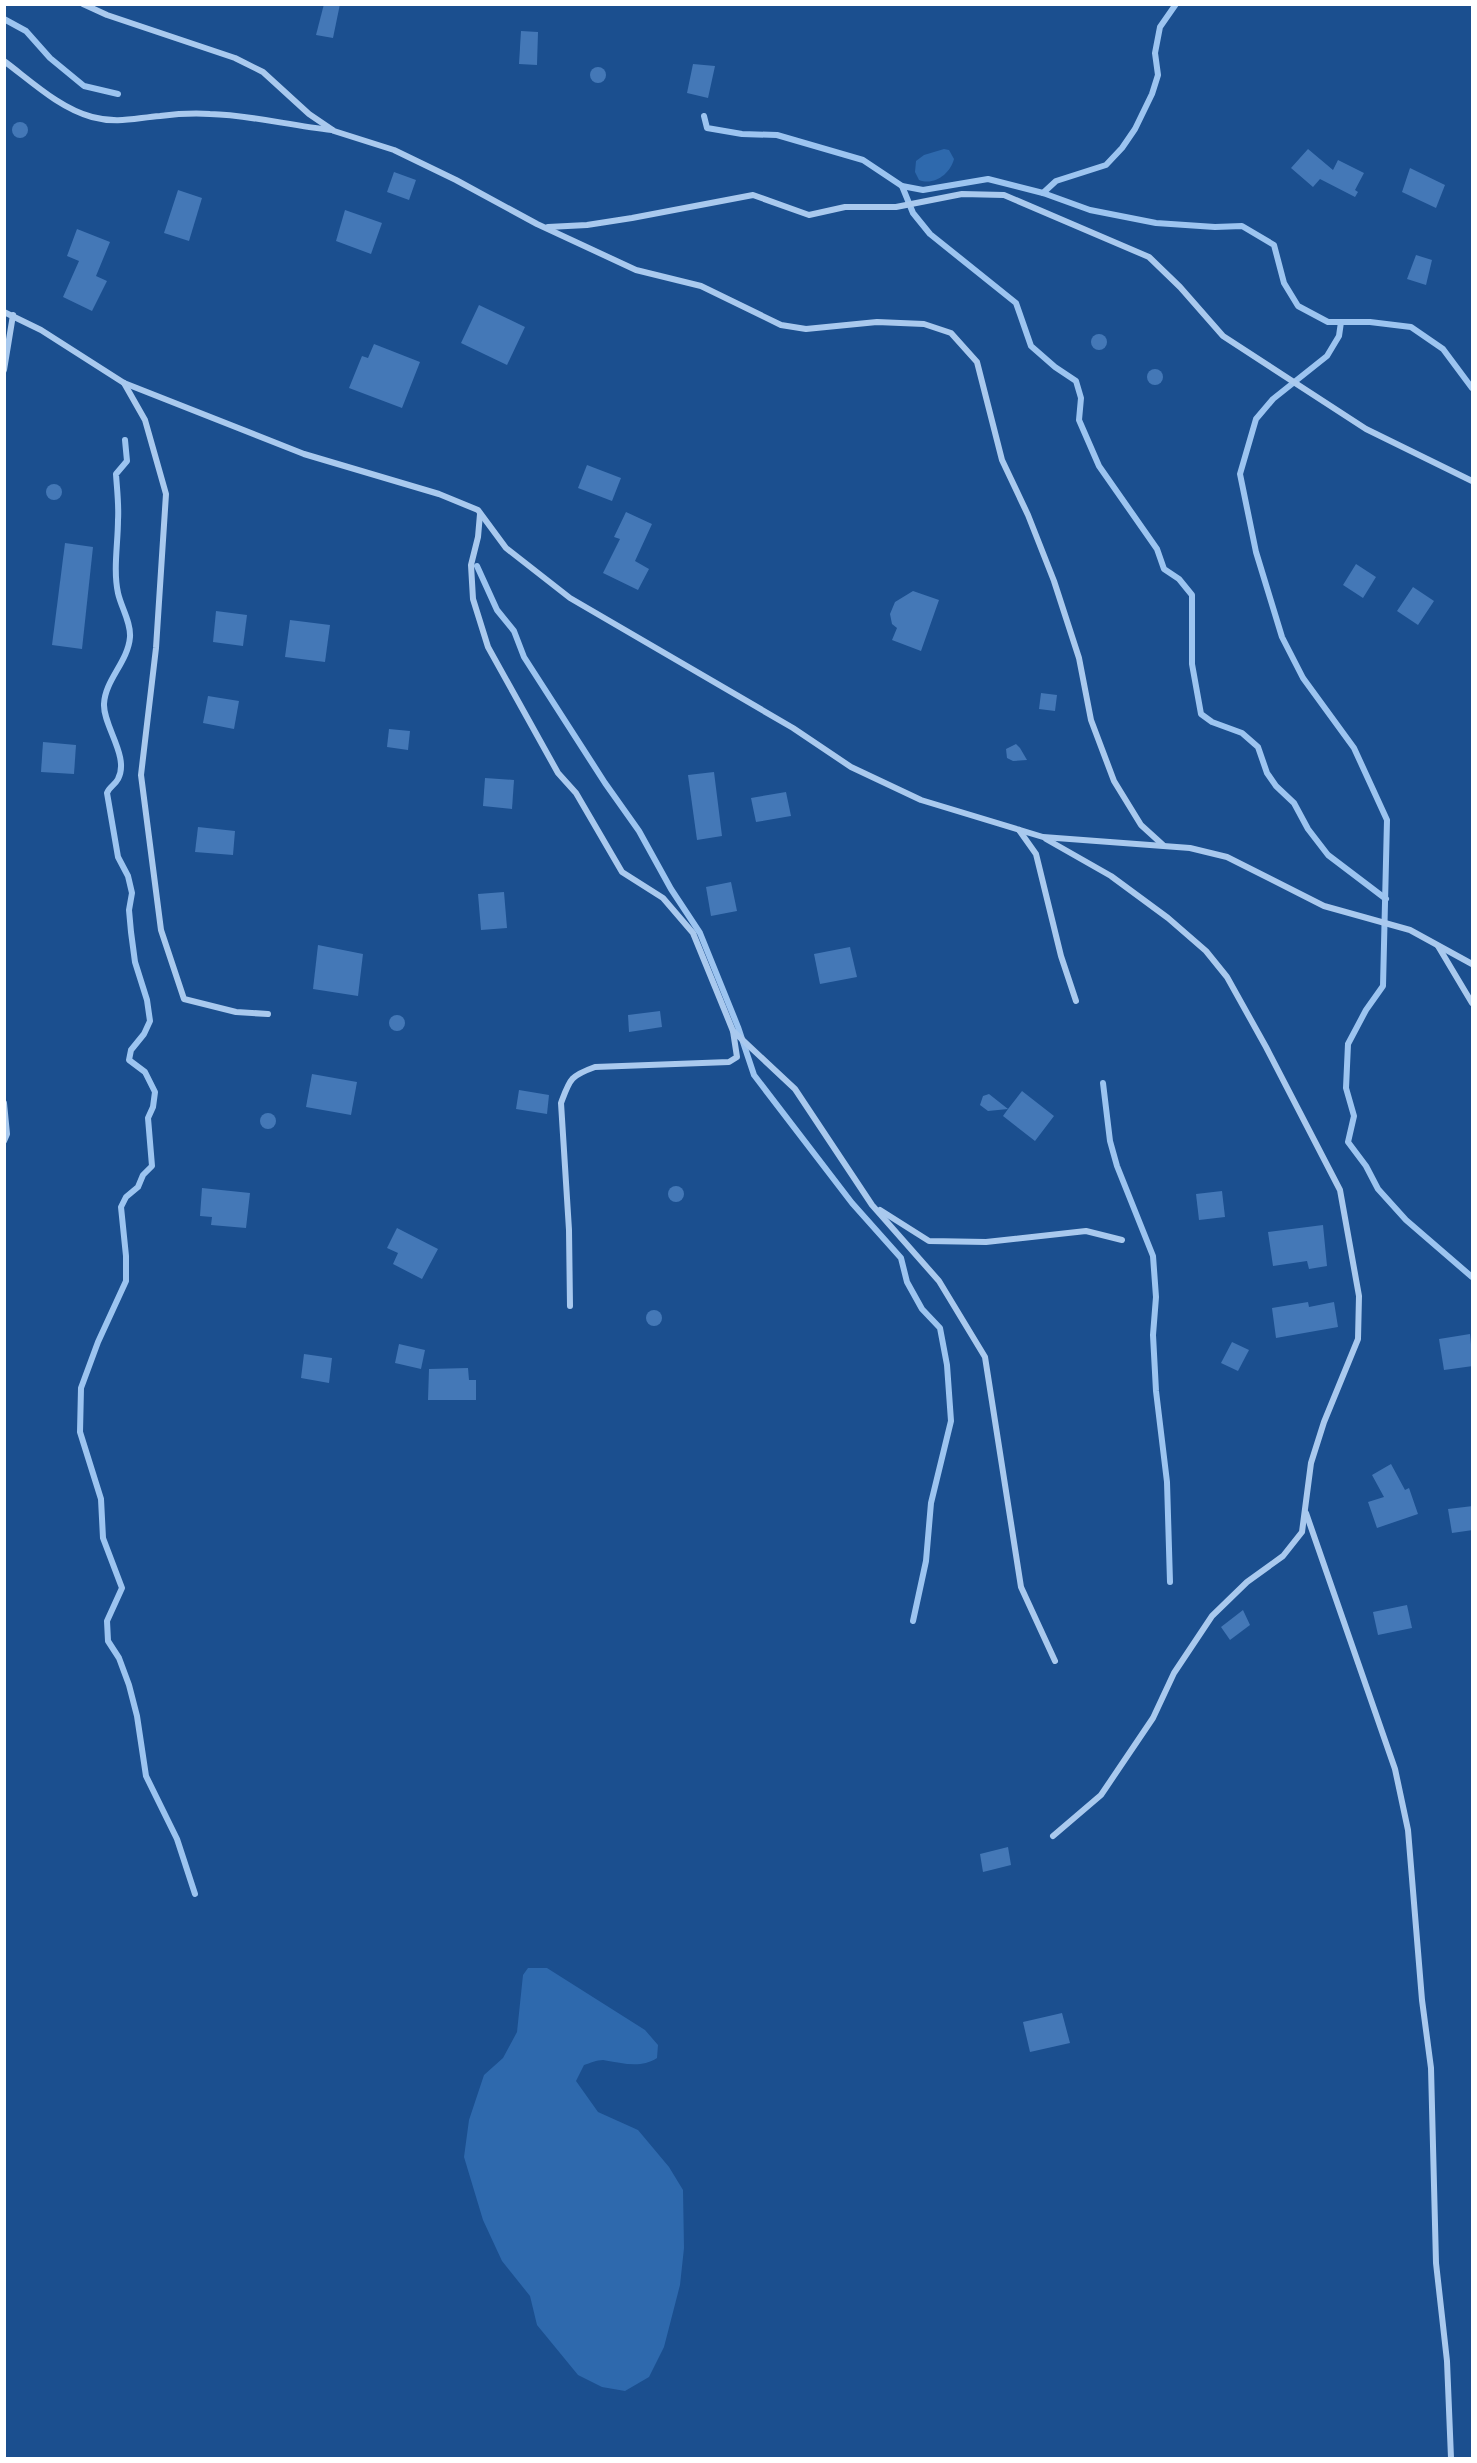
<svg xmlns="http://www.w3.org/2000/svg" width="1477" height="2463" viewBox="0 0 1477 2463" font-family="'Exo 2',sans-serif">
	<rect width="100%" height="100%" fill="#1b4f8f"/>
	<g fill="#2e69ad">
		<path d="M944,149L949,150L954,159C950,174 934,186 919,180L915,172L916,161L924,155Z"/>
		<path d="M528,1968H547L645,2030L658,2045L657,2058C640,2069 623,2063 603,2060C597,2060 590,2063 584,2065L576,2081L598,2112L638,2130L669,2167L683,2190L684,2248L680,2285L664,2347L649,2377L625,2391L602,2387L578,2375L537,2325L530,2296L502,2261L483,2220L464,2157L469,2120L484,2075L503,2058L517,2032L523,1975Z"/>
	</g>
	<g fill="none" stroke-linecap="round" stroke-linejoin="round">
		<g stroke="#9cc4f0" stroke-width="6">
			<polyline points="4,19 26,31 50,58 84,86 118,94"/>
			<polyline points="704,116 707,128 742,134 777,135 863,160 902,186 923,190 988,179 1043,193 1090,210 1156,223 1215,227 1242,226 1274,245 1284,283 1298,306 1328,322 1370,322 1411,327 1443,349 1472,388"/>
			<polyline points="902,186 913,213 930,234 1016,303 1031,346 1055,367 1076,381 1081,398 1079,420 1099,466 1157,549 1164,569 1179,579 1192,595 1192,664 1201,714 1212,722 1242,733 1258,747 1267,773 1276,786 1294,803 1308,829 1328,855 1386,899"/>
			<polyline points="1043,193 1056,181 1106,165 1122,148 1135,129 1152,94 1158,75 1155,53 1160,27 1176,4"/>
			<polyline points="1341,322 1339,336 1327,356 1273,399 1256,419 1240,474 1256,552 1282,637 1303,678 1354,748 1387,820 1383,986 1366,1010 1348,1044 1346,1088 1354,1116 1348,1142 1366,1166 1378,1189 1406,1220 1472,1277"/>
			<path d="M125,440L127,461L116,474C117,490 119,505 118,520C118,543 113,570 118,593C121,607 131,622 130,637C128,662 105,680 104,704C103,726 130,757 118,779C115,785 109,787 107,793L118,857L128,876L132,893L129,910L131,932L135,962L147,1000L150,1021L144,1034L131,1050L129,1060L145,1072L155,1092L153,1107L148,1118L152,1166L143,1175L138,1187L126,1197L121,1207L126,1256V1281L98,1342L81,1388L80,1432L101,1499L103,1538L122,1588L107,1621L108,1641L119,1658L129,1685L137,1716L146,1776L177,1839L195,1894"/>
			<polyline points="477,566 497,610 514,631 524,657 605,783 639,831 671,889 700,933 738,1027 754,1075 852,1203 901,1258 907,1282 922,1309 940,1328 947,1365 951,1421 931,1503 926,1561 913,1621"/>
			<polyline points="1103,1083 1110,1141 1117,1166 1153,1256 1156,1297 1153,1335 1156,1391 1167,1482 1170,1582"/>
		</g>
	</g>
	<g fill="#4478b7">
		<polygon points="324,4 340,4 333,38 316,35"/>
		<polygon points="521,31 538,32 537,65 519,64"/>
		<polygon points="693,64 715,66 708,98 687,93"/>
		<circle cx="598" cy="75" r="8"/>
		<circle cx="20" cy="130" r="8"/>
		<polygon points="1308,149 1333,170 1338,160 1364,173 1355,190 1358,192 1355,197 1320,179 1313,187 1291,168"/>
		<polygon points="1410,168 1445,185 1436,208 1402,192"/>
		<polygon points="394,172 416,180 409,200 387,192"/>
		<polygon points="178,190 202,198 189,241 164,233"/>
		<polygon points="345,210 382,223 371,254 336,241"/>
		<polygon points="77,229 110,242 96,276 107,281 92,311 63,297 79,261 67,256"/>
		<polygon points="1416,255 1432,260 1426,285 1407,279"/>
		<polygon points="479,305 525,327 507,365 461,343"/>
		<circle cx="1099" cy="342" r="8"/>
		<polygon points="374,344 420,362 402,408 349,388 362,356 368,358"/>
		<circle cx="1155" cy="377" r="8"/>
		<polygon points="587,465 621,478 612,501 578,488"/>
		<circle cx="54" cy="492" r="8"/>
		<polygon points="626,512 652,524 635,561 649,569 638,590 603,573 620,539 614,537"/>
		<polygon points="65,543 93,547 82,649 52,645"/>
		<polygon points="1356,564 1376,577 1363,598 1343,585"/>
		<polygon points="1413,587 1434,601 1418,625 1397,611"/>
		<polygon points="913,591 939,600 921,651 892,640 897,628 892,624 890,614 895,602"/>
		<polygon points="216,611 247,615 243,646 213,642"/>
		<polygon points="290,620 330,625 325,662 285,657"/>
		<polygon points="1041,693 1057,695 1055,711 1039,709"/>
		<polygon points="208,696 239,701 234,729 203,723"/>
		<polygon points="389,729 410,731 408,750 387,747"/>
		<polygon points="43,742 76,745 74,774 41,772"/>
		<polygon points="1016,744 1020,748 1027,760 1013,761 1007,758 1006,749"/>
		<polygon points="714,772 722,836 697,840 688,775"/>
		<polygon points="485,778 514,780 512,809 483,806"/>
		<polygon points="786,792 791,816 756,822 751,798"/>
		<polygon points="198,827 235,831 233,855 195,852"/>
		<polygon points="731,882 737,911 711,916 706,887"/>
		<polygon points="504,892 507,928 481,930 478,894"/>
		<polygon points="318,945 363,954 358,996 313,989"/>
		<polygon points="850,947 857,977 820,984 814,954"/>
		<polygon points="660,1011 662,1027 629,1032 628,1015"/>
		<circle cx="397" cy="1023" r="8"/>
		<polygon points="312,1074 357,1082 351,1115 306,1107"/>
		<polygon points="519,1090 549,1095 547,1114 516,1109"/>
		<polygon points="1022,1091 1054,1116 1035,1141 1003,1116 1008,1109 988,1111 980,1105 983,1096 989,1094 1008,1109"/>
		<circle cx="268" cy="1121" r="8"/>
		<circle cx="676" cy="1194" r="8"/>
		<polygon points="202,1188 250,1193 246,1228 211,1225 212,1217 200,1216"/>
		<polygon points="1222,1191 1225,1217 1199,1220 1196,1194"/>
		<polygon points="1323,1225 1327,1266 1309,1269 1307,1261 1273,1266 1268,1232"/>
		<polygon points="397,1228 438,1249 422,1279 393,1264 398,1253 387,1248"/>
		<polygon points="1308,1302 1309,1307 1334,1302 1338,1327 1276,1338 1272,1308"/>
		<circle cx="654" cy="1318" r="8"/>
		<polygon points="1470,1334 1473,1366 1444,1370 1439,1339"/>
		<polygon points="1232,1342 1249,1350 1238,1371 1221,1363"/>
		<polygon points="399,1344 425,1350 421,1369 395,1363"/>
		<polygon points="304,1354 332,1358 329,1383 301,1378"/>
		<polygon points="468,1368 469,1380 476,1380 476,1400 428,1400 429,1369"/>
		<polygon points="1391,1464 1405,1490 1409,1488 1418,1514 1377,1528 1368,1502 1384,1497 1372,1475"/>
		<polygon points="1473,1506 1473,1530 1452,1533 1448,1509"/>
		<polygon points="1407,1605 1412,1628 1378,1635 1373,1612"/>
		<polygon points="1243,1610 1250,1625 1230,1640 1221,1627"/>
		<polygon points="1008,1847 1011,1865 983,1872 980,1854"/>
		<polygon points="1062,2013 1070,2043 1030,2052 1023,2022"/>
	</g>
	<g fill="none" stroke-linecap="round" stroke-linejoin="round">
		<g stroke="#a9c9ee" stroke-width="6">
			<polyline points="83,4 107,15 235,58 263,72 309,114 334,131 394,150 456,180 537,224 636,270 701,286 781,325 806,329 877,322 924,324 951,333 977,362 1002,460 1028,515 1054,581 1079,658 1091,720 1114,781 1141,825 1163,845"/>
			<path d="M4,61C31,81 59,108 92,117C118,124 135,118 160,116C176,114 194,113 210,114C251,115 291,126 332,130"/>
			<polyline points="548,227 587,225 632,218 753,195 809,215 845,207 896,207 962,194 1004,195 1149,257 1180,287 1223,336 1366,429 1472,481"/>
			<polyline points="4,312 41,330 124,383 304,454 439,494 478,510 506,548 570,598 793,728 851,767 921,800 1043,837 1190,848 1227,857 1324,906 1410,930 1472,964"/>
			<polyline points="4,370 13,315"/>
			<polyline points="124,383 145,420 166,494 156,648 141,775 161,930 184,999 236,1012 268,1014"/>
			<path d="M480,514L478,537L471,565L473,599L488,647L558,773L576,793L622,872L663,898L693,933L733,1031L737,1057L729,1062L595,1067C570,1076 570,1079 561,1103L569,1230L570,1306"/>
			<polyline points="1019,830 1036,854 1061,956 1076,1001"/>
			<polyline points="1046,839 1111,876 1168,918 1206,951 1227,977 1266,1047 1340,1190 1359,1296 1358,1339 1324,1422 1311,1463 1302,1532 1283,1556 1247,1582 1212,1616 1174,1673 1153,1718 1101,1795 1053,1836"/>
			<polyline points="1438,946 1472,1003"/>
			<polyline points="733,1031 795,1089 872,1205 939,1281 985,1357 1021,1587 1055,1661"/>
			<polyline points="4,1103 7,1134 4,1141"/>
			<polyline points="880,1210 929,1241 986,1242 1086,1231 1122,1240"/>
			<polyline points="1306,1513 1395,1769 1408,1830 1422,2000 1431,2068 1436,2263 1447,2361 1451,2458"/>
		</g>
	</g>
	<rect width="1477" height="2463" fill="none" stroke="#ffffff" stroke-width="12"/>
</svg>
